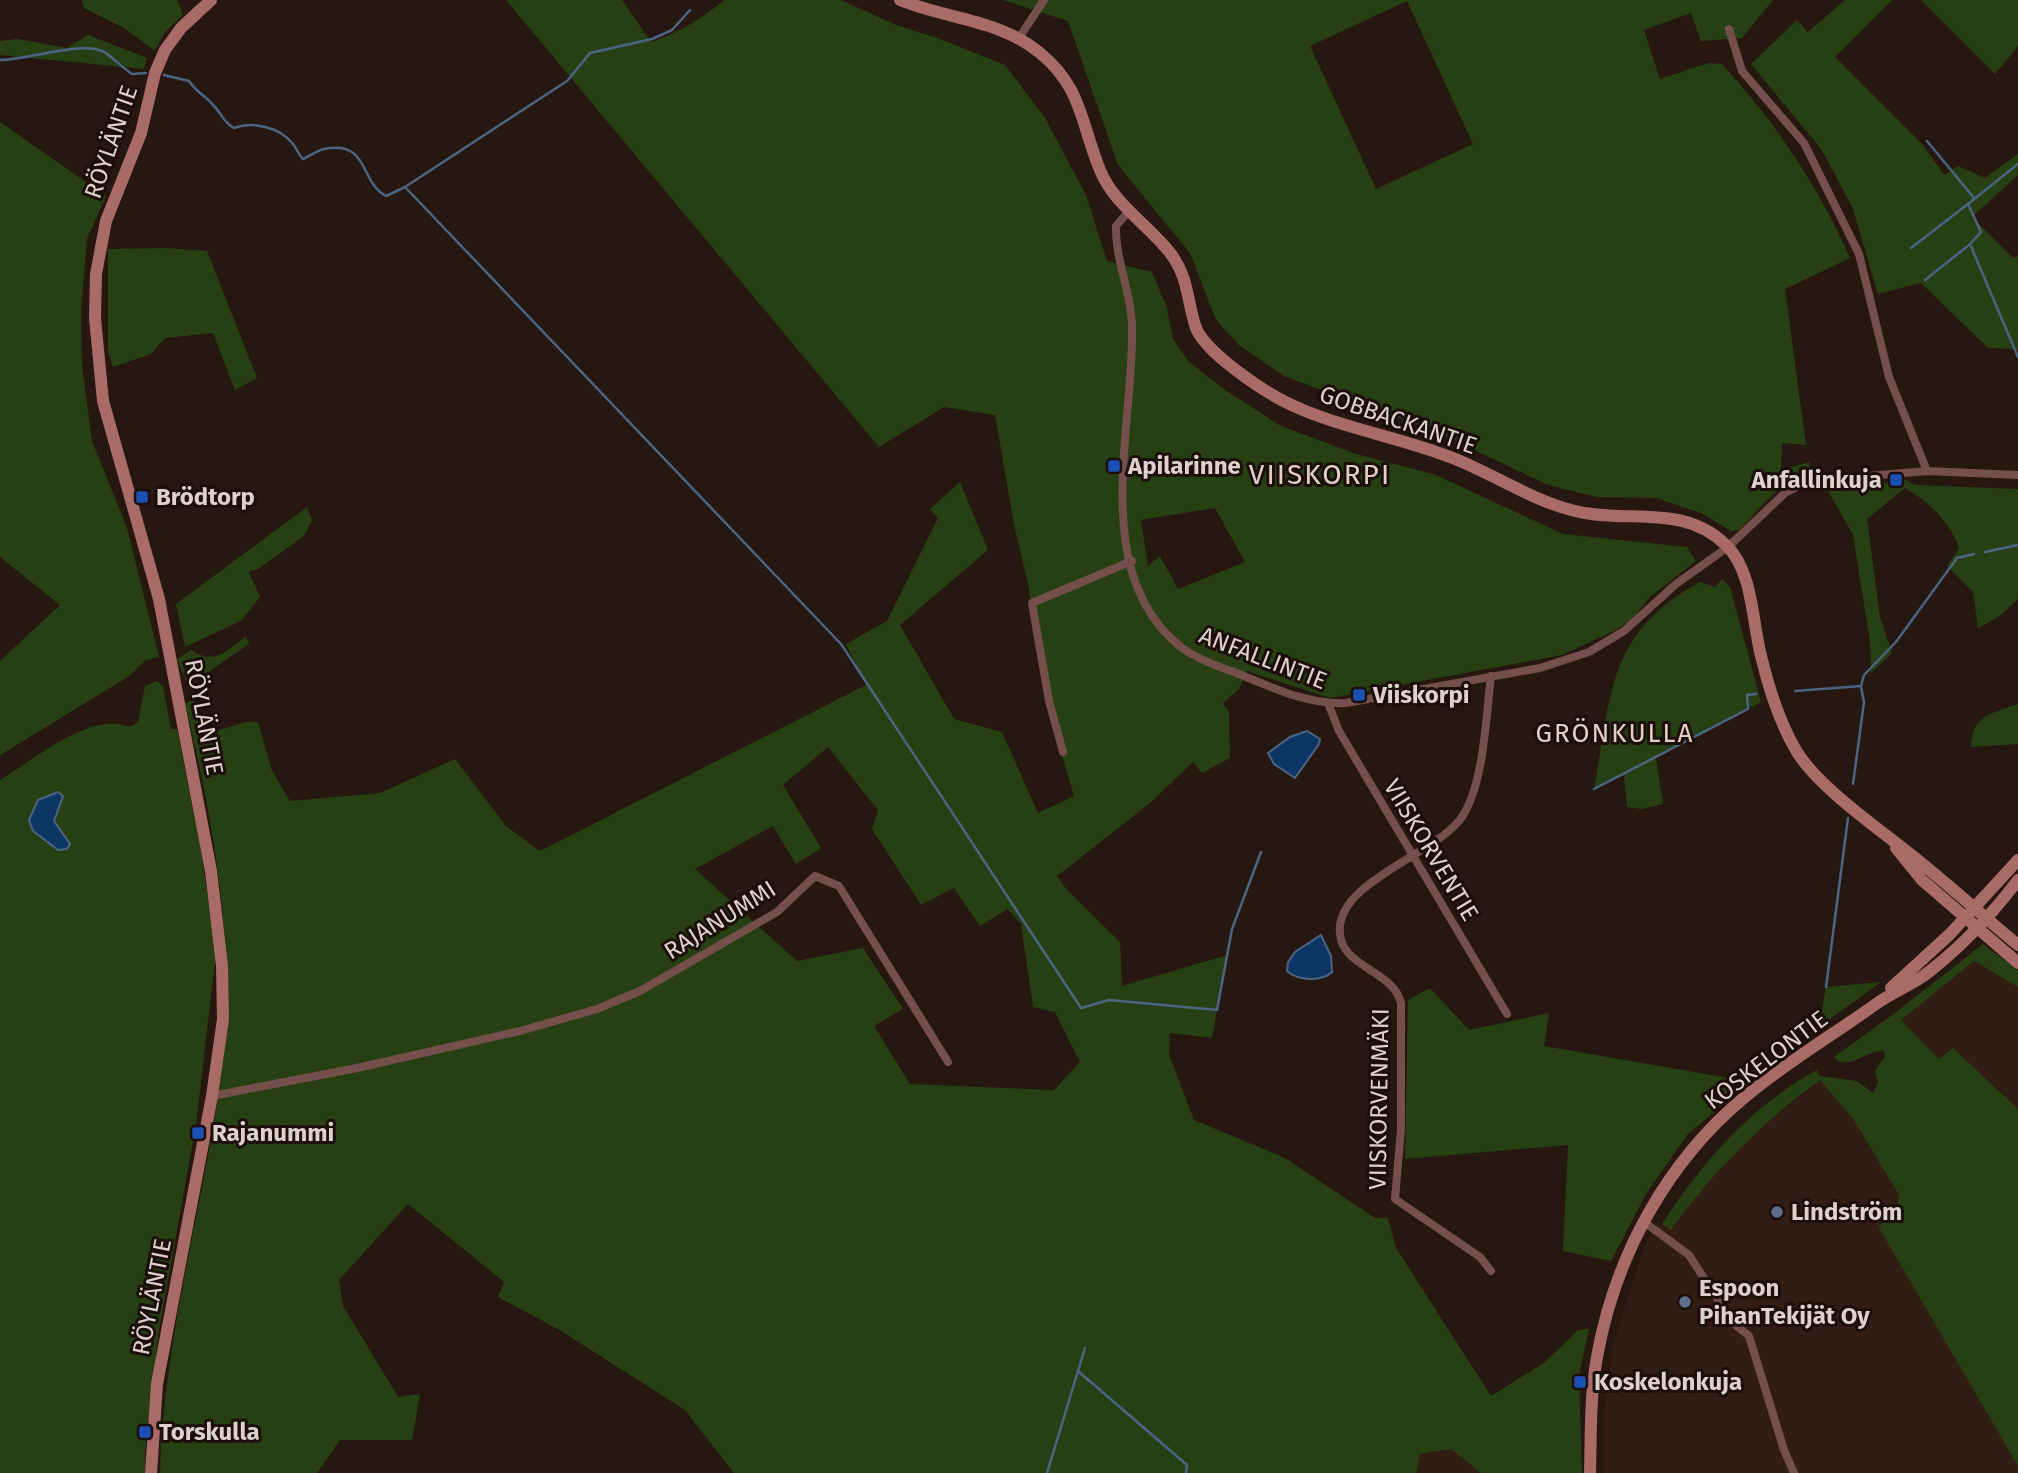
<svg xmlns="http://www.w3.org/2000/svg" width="2018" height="1473" viewBox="0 0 2018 1473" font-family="'Fira Sans',sans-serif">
	<rect width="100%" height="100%" fill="#261711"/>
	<g fill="#321d15">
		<polygon points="1974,961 2018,987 2018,1109 1953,1049 1939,1059 1901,1020"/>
		<polygon points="1820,1080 1854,1120 1899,1195 1896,1214 1879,1226 2018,1466 2018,1473 1604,1473 1604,1414 1613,1344 1642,1253 1654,1228 1658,1222 1671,1230 1691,1202 1742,1144"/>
		<polygon points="1451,1449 1481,1473 1416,1473 1420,1454"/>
	</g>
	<g fill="#274013" fill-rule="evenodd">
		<polygon points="82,0 177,0 183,15 165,32 155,51 124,28 84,8"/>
		<path d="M506,0H622L651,42C678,33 702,19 724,0H841L896,25L940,39L1005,65L1045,118L1086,195L1107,261L1152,272L1167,308L1173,339L1188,361L1225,390L1281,426L1356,454L1436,475L1563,534L1687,547L1696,561L1650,597L1632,619L1616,630L1562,655L1330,698L1247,671L1239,689L1223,703L1229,712L1230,758L1202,773L1193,762L1149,804L1057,876L1067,890L1120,942L1122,986L1227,955L1212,1038L1170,1033L1169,1054L1194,1120L1285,1158L1375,1218H1388L1396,1248L1491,1396L1544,1363L1578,1330L1589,1329L1579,1375L1582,1473H1481L1451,1449L1420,1454L1416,1473H734L685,1410L558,1329L498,1297L504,1282L408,1204L339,1280L343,1306L398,1397L420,1394L412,1440H340L317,1473H160C164,1321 214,1174 227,1023C229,1004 226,984 226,965C223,878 206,789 185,704L193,699L205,734L246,722H258L272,771L290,801L380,793L455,759L506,826L540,851L866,685L846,644L887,621L938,518L930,509L960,482L988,550L900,625L954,719L1002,732L1038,813L1074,796L1046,701L1028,583L1015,530L995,415L944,407L879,447ZM1215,508L1245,562L1178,589L1160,556L1148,566L1141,520ZM828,747L878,810L872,829L921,905L954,888L980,926L1008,909L1021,924L1033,1007L1055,1012L1080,1062L1054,1090L910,1084L874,1026L903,1009L863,948L797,961L695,869L773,826L796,864L821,848L783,785Z"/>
		<path d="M1003,0H1773L1742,38L1701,41L1691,13L1644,30L1660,79L1708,63L1722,64C1778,126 1816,182 1850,258L1785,289L1806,445L1782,443L1781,470L1809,462L1811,472C1780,481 1761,507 1740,530L1731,531L1703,514L1657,498L1596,497L1548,485L1434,431L1284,376L1240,346L1216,320L1190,253L1118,165L1068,21ZM1407,1L1473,144L1376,189L1310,46Z"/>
		<polygon points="1845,0 1892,0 1835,57 1923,145 1944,175 1958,166 1985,178 2018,154 2018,175 1972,217 2013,258 2018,256 2018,349 1988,348 1921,283 1878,294 1853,209 1822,150 1751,64 1797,20 1808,32"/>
		<polygon points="1921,0 2018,0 2018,46 1995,74"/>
		<polygon points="88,35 147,58 144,69 0,55 0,41 18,39 67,48"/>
		<polygon points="0,122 106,196 87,239 81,311 82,365 92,441 127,528 159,657 146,660 128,677 0,755 0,661 60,605 0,557"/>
		<polygon points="167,248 207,251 257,378 235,390 213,333 165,338 151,354 113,367 108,352 108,249"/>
		<path d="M1904,479L1915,485L2018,489V599L2000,616L1978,628L1973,592L1947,566L1959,548C1951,523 1928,501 1905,488L1867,519L1880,617L1892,653L1871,673L1870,642L1853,535L1823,482C1846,480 1887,487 1904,479Z"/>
		<polygon points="307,507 312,520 304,536 258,569 249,572 260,597 241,621 185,647 176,604"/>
		<path d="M1722,579L1730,587L1761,702L1656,758L1663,804L1642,809L1627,807L1624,775L1594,789C1612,694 1606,634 1700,582L1715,587Z"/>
		<path d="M246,636L249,644L188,686L177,659L191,650C215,666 226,651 246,636Z"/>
		<path d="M157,681L163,686L171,729H177L201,850L216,953L196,1125L159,1330L145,1452V1473H0V780C34,760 91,710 130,727L138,722L145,686Z"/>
		<path d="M2018,704V744L1971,747C1972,714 1992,714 2018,704Z"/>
		<path d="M1983,944L2018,970V987L1974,961L1901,1020L1939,1059L1953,1048L2018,1109V1466L1878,1226L1896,1214L1899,1195L1854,1120L1820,1080C1763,1122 1712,1172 1671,1230L1662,1224C1702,1162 1751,1106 1817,1070L1820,1076L1857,1081L1873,1093L1878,1082L1875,1071L1885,1056L1884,1051C1869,1048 1847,1073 1834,1057L1895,1013Z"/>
		<polygon points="1881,982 1819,1027 1826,987"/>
		<polygon points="1430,988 1469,1030 1549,1013 1544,1046 1746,1081 1740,1090 1687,1135 1646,1194 1611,1261 1563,1251 1568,1145 1405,1159 1408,1000"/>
	</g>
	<g fill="#0d3664" stroke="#4b6484" stroke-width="2">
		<polygon points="1307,731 1320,739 1319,744 1295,778 1274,764 1268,753 1290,737"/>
		<polygon points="58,792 63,796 54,821 70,844 67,849 58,850 33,831 29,820 38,800"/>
		<path d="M1321,935L1331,956L1332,972C1322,982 1298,981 1287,971L1288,962L1295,952Z"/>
	</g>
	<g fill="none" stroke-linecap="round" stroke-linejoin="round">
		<g stroke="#4b6484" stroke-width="2.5">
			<path d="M0,60C25,61 84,39 106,53C114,59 123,68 132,74L146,73"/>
			<path d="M164,75L189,81C196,92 206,96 214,106C222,114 224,123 234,128C252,121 280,127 293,144C297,149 298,154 303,159C310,156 316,151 324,149C370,140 359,182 386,196L405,187L567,81L590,53L652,39L672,30L690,10"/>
			<polyline points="1927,141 1974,198"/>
			<polyline points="2018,164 1968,204 1981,232 1970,244 2018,357"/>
			<polyline points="405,187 841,644 1081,1008 1109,1000 1217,1010 1232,929 1261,852"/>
			<polyline points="1911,248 1968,204"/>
			<polyline points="1925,280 1969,245"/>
			<polyline points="1985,552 2018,545"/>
			<polyline points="1795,691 1861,686 1864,675 1896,642 1957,558 1974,554"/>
			<polyline points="1853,784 1864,702 1861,687"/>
			<polyline points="1594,789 1748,709 1747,695 1756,694"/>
			<polyline points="1826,987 1848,818"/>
			<polyline points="1078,1371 1187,1465 1186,1473"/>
			<polyline points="1047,1473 1085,1348"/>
		</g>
		<g stroke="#754f4c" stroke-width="8">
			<polyline points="1729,29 1742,71 1804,143 1859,254 1889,377 1927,471"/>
			<polyline points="1019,38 1044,0"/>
			<path d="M1129,211L1116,226C1115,259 1131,292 1132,325C1135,425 1087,574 1182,648C1199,660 1220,667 1239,674C1273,688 1309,705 1346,703L1540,668L1589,652L1624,631L1676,584L1728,547L1785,493L1809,481L1927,471L2018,475"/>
			<polyline points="1328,703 1339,731 1507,1014"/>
			<polyline points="1063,752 1049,701 1032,603 1132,561"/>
			<polyline points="212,1096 357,1068 520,1031 597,1009 640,991 777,912 815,876 839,886 948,1062"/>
			<polyline points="1644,1222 1689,1255 1733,1323 1749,1336 1784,1450 1794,1473"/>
			<path d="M1491,1271L1480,1257L1395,1199L1401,1129V1003C1393,970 1343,968 1340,934C1334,882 1436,855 1462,817C1484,784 1486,716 1491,676"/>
		</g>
		<g stroke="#a96b68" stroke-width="12">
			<path d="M900,0C946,19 999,19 1040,53C1082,87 1081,124 1100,170C1114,205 1149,225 1171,254C1189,278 1187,302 1196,328C1204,349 1247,379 1266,391C1325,428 1397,434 1460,461C1498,477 1534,501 1575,511C1628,524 1683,503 1726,545C1753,571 1752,621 1761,656C1769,689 1780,724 1797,752C1820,789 1881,830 1915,858C1950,886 1983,916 2018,945"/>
			<polyline points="1896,848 1922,880 2018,963"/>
			<polyline points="1891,988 1950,934 2018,860"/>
			<polyline points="151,1473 157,1384 212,1096 223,1019 222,966 211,871 159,599 103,401 95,318 96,274 106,221 141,133 155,73 165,50 181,28 211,0"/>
			<path d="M1590,1473C1591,1434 1590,1395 1597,1357C1615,1256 1667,1161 1746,1096C1787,1062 1833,1035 1876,1004C1893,992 1914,984 1930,971C1963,945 1993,913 2018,880"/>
		</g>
	</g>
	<g fill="#1a4fb4" stroke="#1c0e09" stroke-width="2.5">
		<rect x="1107" y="459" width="14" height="14" rx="3.5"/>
		<rect x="1889" y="473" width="14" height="14" rx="3.5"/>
		<rect x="135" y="490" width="14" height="14" rx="3.5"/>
		<rect x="1352" y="688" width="14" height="14" rx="3.5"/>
		<rect x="191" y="1126" width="14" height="14" rx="3.5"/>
		<rect x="1573" y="1375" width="14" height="14" rx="3.5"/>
		<rect x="138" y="1425" width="14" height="14" rx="3.5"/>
	</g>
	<g fill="#5c6f8a" stroke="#1c0e09" stroke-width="2.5">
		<circle cx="1777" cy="1212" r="7"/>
		<circle cx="1685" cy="1302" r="7"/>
	</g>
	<g text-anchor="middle" stroke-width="6" stroke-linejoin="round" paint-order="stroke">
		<g font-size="24" fill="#dcd1cd" stroke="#1c0e09">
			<text transform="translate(111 142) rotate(-71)" y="8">RÖYLÄNTIE</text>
			<text transform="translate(1398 420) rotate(19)" y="8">GOBBACKANTIE</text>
			<text transform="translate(1263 658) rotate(21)" y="8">ANFALLINTIE</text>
			<text transform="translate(204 717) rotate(79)" y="8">RÖYLÄNTIE</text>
			<text transform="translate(1431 850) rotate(59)" y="8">VIISKORVENTIE</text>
			<text transform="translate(720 920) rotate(-32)" y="8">RAJANUMMI</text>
			<text transform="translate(1766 1060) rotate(-37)" y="8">KOSKELONTIE</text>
			<text transform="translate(1379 1099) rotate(-89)" y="8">VIISKORVENMÄKI</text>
			<text transform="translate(152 1297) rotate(-79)" y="8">RÖYLÄNTIE</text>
		</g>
		<g font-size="24" font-weight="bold" fill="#dcd1cd" stroke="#1c0e09" text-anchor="start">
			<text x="1128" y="474">Apilarinne</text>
			<text x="1882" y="488" text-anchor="end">Anfallinkuja</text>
			<text x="156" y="505">Brödtorp</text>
			<text x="1373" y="703">Viiskorpi</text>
			<text x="212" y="1141">Rajanummi</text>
			<text x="1791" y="1220">Lindström</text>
			<text x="1699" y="1296">Espoon<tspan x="1699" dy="28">PihanTekijät Oy</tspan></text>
			<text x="1594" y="1390">Koskelonkuja</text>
			<text x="159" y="1440">Torskulla</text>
		</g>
		<g font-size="26" letter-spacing="2" fill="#e4cfc7" stroke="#1c0e09">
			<text x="1615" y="742">GRÖNKULLA</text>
		</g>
		<g font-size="28" letter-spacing="2" fill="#e4cfc7" stroke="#1c0e09">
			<text x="1320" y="484">VIISKORPI</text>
		</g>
	</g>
</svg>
